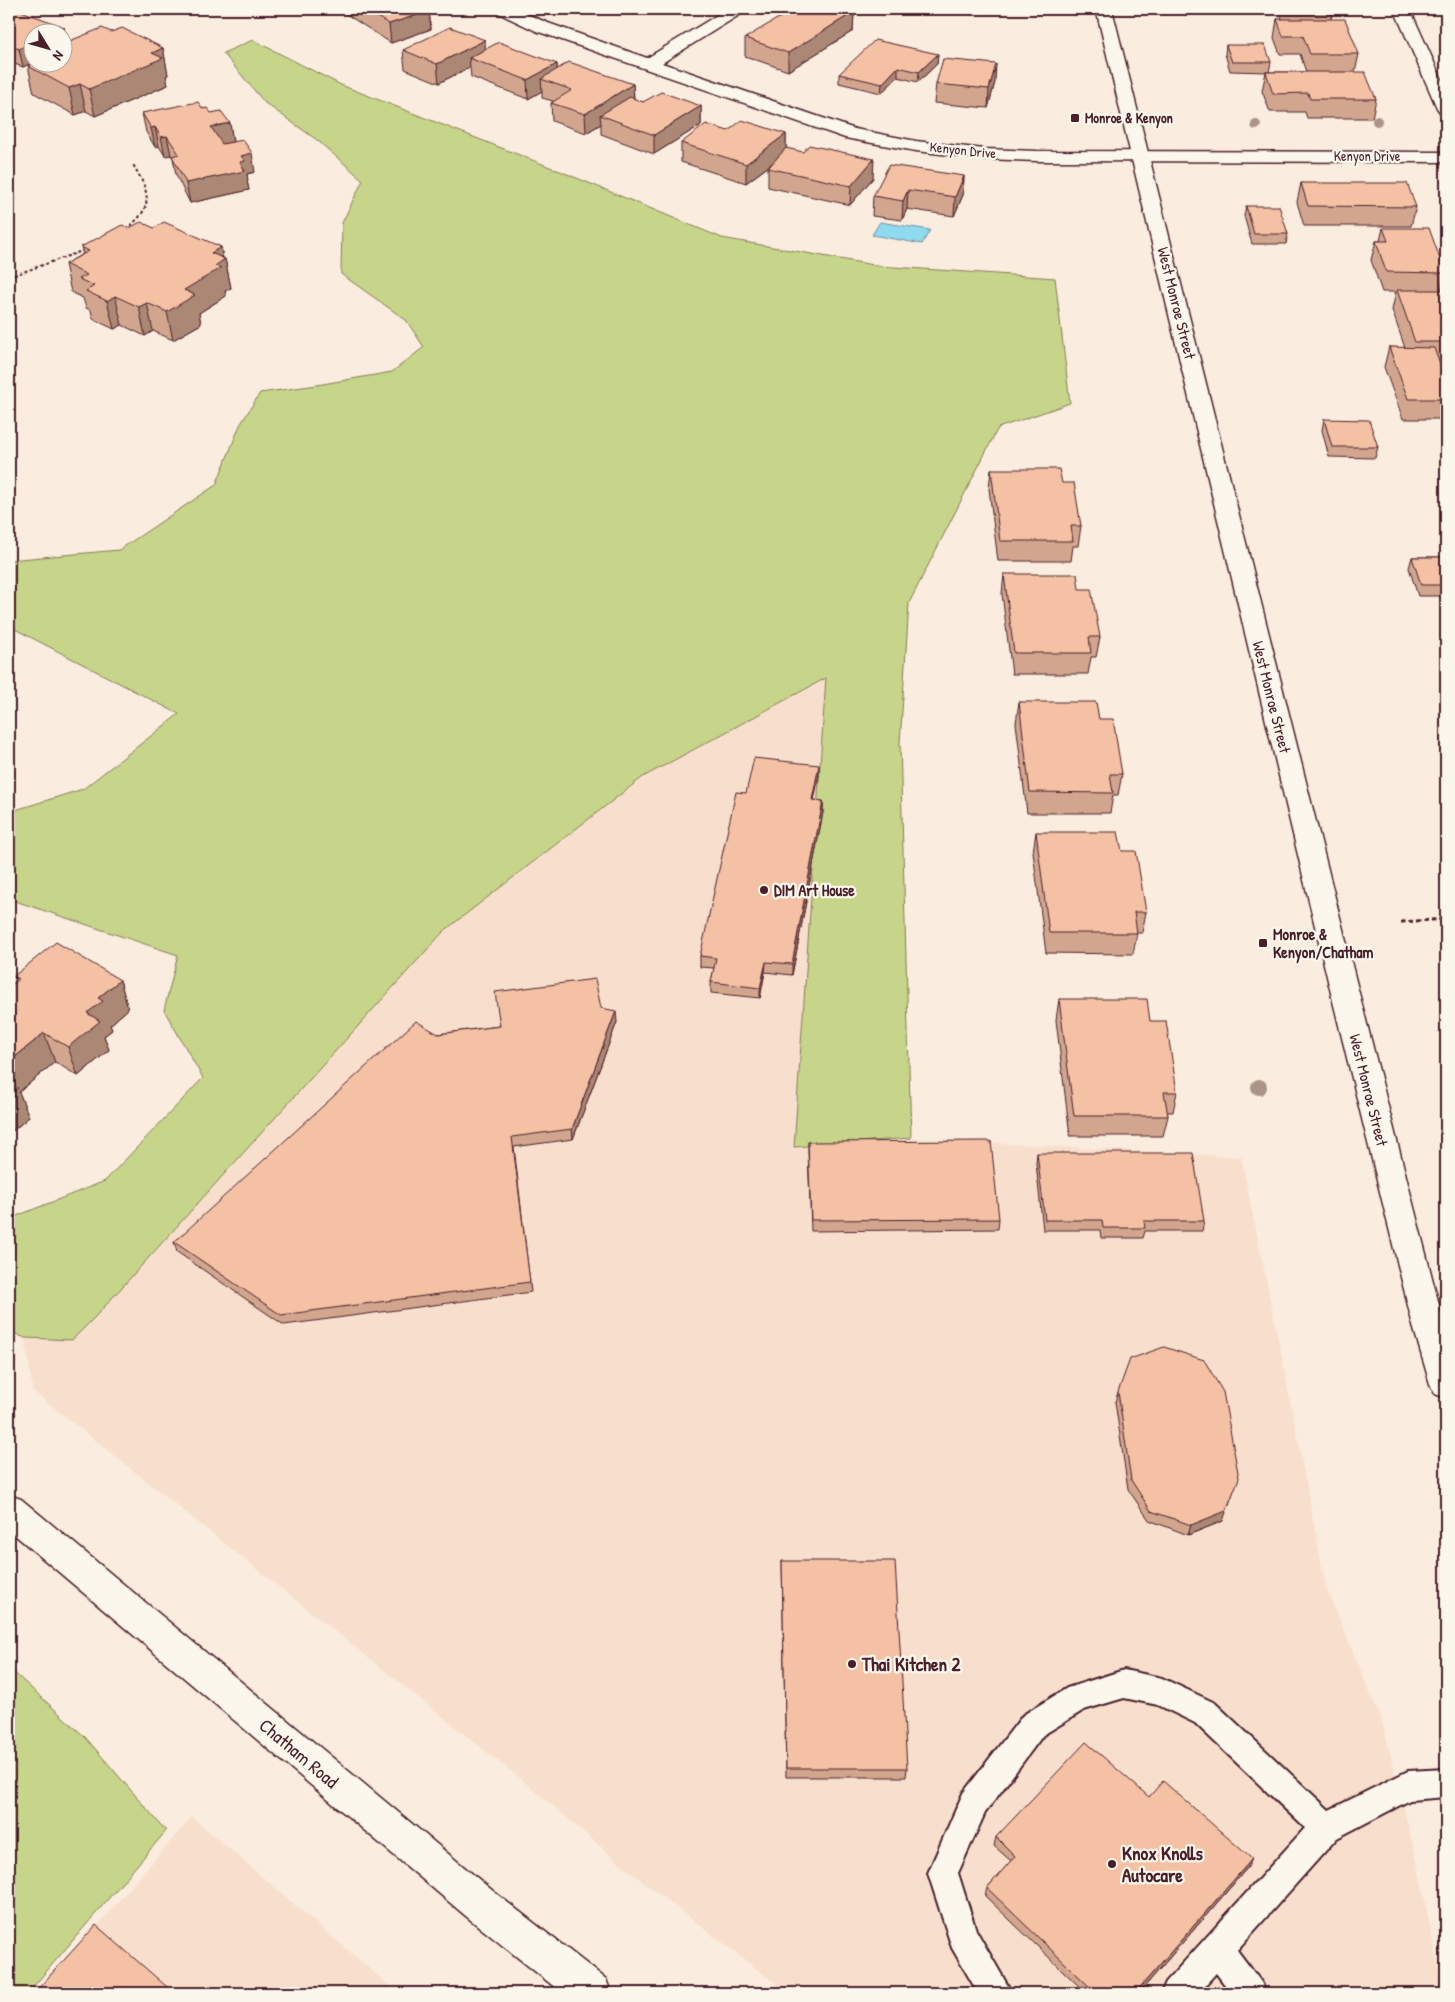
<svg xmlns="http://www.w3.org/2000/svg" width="1455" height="2002" viewBox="0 0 1455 2002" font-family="'Patrick Hand',sans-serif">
	<rect width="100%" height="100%" fill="#faecde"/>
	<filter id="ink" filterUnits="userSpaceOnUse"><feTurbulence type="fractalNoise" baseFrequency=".02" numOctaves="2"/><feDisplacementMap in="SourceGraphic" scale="10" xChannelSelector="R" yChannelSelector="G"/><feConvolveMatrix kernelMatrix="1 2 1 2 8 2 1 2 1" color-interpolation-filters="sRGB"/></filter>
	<g filter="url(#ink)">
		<g fill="#f8dfcd">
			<polygon points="827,678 794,1147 911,1138 1241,1157 1282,1357 1326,1587 1383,1724 1417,1862 1444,1993 788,1993 628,1870 527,1784 33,1391 25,1338 73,1340 95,1317 444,931 643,777"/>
			<polygon points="192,1817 398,1993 38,1993"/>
		</g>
		<g fill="#c6d589" stroke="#887a5a">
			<polygon points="253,40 341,85 555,169 722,238 879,266 1055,278 1070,403 998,428 909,603 900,743 911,1138 794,1147 826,678 643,777 444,931 95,1317 72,1340 25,1338 9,1331 9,1219 105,1181 203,1078 164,1010 178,955 9,899 9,812 83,789 179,714 9,626 9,560 119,550 216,485 240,425 260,393 317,385 392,372 424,347 406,320 341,274 342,223 363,180 317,140 265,103 223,53"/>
			<polygon points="9,1668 85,1737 166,1831 28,1993 9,1993"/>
		</g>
		<polygon fill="#8fdaef" stroke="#738fa1" points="880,222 930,230 922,244 872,235"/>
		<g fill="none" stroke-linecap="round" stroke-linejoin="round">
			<defs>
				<polygon id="lane" points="1124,1670 1162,1678 1215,1703 1329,1810 1408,1771 1446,1769 1446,1797 1410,1800 1337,1838 1237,1950 1261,1982 1266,1993 1231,1993 1216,1973 1198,1993 1161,1993 1166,1982 1305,1828 1195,1723 1158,1705 1124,1698 1084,1710 1043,1735 985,1813 958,1873 976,1930 1012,1993 978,1993 952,1948 928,1873 963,1793 1023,1715 1067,1688"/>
				<g id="street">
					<polygon points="494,9 515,9 548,23 647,58 727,9 746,9 744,12 662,63 855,129 916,141 984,149 1037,151 1446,152 1446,162 1037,161 984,159 916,151 845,138 536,31 496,12"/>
					<polygon points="1394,9 1410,9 1446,89 1446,113 1440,112 1437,108"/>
				</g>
				<g id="secondary">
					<polygon points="1096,9 1112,9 1357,985 1446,1332 1446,1398 1435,1394 1430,1384 1413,1326 1329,985"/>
					<polygon points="9,1495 21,1499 493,1891 606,1979 611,1993 562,1993 467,1917 9,1530"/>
				</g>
			</defs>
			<use href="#lane" stroke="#4a1f2b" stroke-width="4"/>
			<use href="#street" stroke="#4a1f2b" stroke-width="3"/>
			<use href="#secondary" stroke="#4a1f2b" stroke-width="3"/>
			<g stroke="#4a1f2b" stroke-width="2" stroke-dasharray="3 2.5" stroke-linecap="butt">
				<path d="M126,229C156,207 149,191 132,163"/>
				<polyline points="9,277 85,250"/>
			</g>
			<polyline stroke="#4a1f2b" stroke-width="3" stroke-dasharray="4.5 3" stroke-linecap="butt" points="1401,922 1446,919"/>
			<use href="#lane" fill="#fbf7ec" fill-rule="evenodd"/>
			<use href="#street" fill="#fbf7ec" fill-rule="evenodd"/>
			<use href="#secondary" fill="#fbf7ec" fill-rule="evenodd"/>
		</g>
		<g fill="#aa9488">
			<circle cx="1377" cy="121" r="5"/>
			<circle cx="1256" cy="125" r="5"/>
			<circle cx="1259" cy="1087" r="8"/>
		</g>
		<g fill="#d2a68e" stroke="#4a1f2b">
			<polygon points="345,9 425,9 429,11 431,29 391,43 346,14"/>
			<polygon points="1279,9 1334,9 1333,15 1332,15 1331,19 1359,54 1355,72 1376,99 1372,118 1307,118 1305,112 1270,112 1262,91 1266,72 1306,72 1300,54 1280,54 1274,38 1277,19 1282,19"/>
			<polygon points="9,10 64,27 67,42 111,32 163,48 168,75 166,76 168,85 95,116 86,111 75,115 34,93 28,66 62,62 32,32 33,62 23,67 9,62"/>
			<polygon points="854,12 853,31 788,71 745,56 745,38"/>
			<polygon points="1226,45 1271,62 1269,72 1230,71 1225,54"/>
			<polygon points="403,50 485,50 557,64 557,69 633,84 634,99 643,102 701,106 701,125 654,154 601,134 601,124 586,133 552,121 551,103 553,101 542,98 542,91 528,99 471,77 470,67 439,83 405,69"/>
			<polygon points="938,54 937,64 918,82 898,77 881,93 839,83 839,74"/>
			<polygon points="995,82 988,108 934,103 936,84"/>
			<polygon points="203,109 230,123 233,142 255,172 247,174 248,181 247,181 249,190 190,203 176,175 173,158 171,155 165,156 159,146 155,147 146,132 142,113"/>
			<polygon points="728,131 786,134 786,148 873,178 850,205 768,187 768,168 773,163 746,183 681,162 681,143"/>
			<polygon points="964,176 963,195 954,216 907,209 902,220 872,216 873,196"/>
			<polygon points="1301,183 1416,207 1411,226 1304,226 1297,202"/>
			<polygon points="1246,206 1288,234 1286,244 1252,244 1244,216"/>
			<polygon points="129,228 154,228 221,247 223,258 225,259 231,288 225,291 226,296 199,313 201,324 173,340 153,331 145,336 122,325 114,329 93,319 91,310 86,308 83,298 71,292 65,264 83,254 81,247"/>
			<polygon points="1383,228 1445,273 1441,290 1446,290 1446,361 1439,361 1442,370 1446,370 1446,456 1440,439 1446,419 1403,419 1384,367 1389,347 1405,348 1392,310 1396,292 1382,292 1371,260 1376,241 1380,241"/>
			<polygon points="1324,419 1378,447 1375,458 1329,457 1322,430"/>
			<polygon points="991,469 1062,483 1081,526 1078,546 1073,546 1071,561 998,561 989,489"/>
			<polygon points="1412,557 1446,557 1446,596 1418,596 1409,568"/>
			<polygon points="1004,574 1079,589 1100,637 1096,657 1091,657 1088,674 1012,674 1002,594"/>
			<polygon points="1019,702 1099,719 1122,774 1118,795 1113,795 1110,813 1027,813 1016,723"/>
			<polygon points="819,775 814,800 823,801 823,812 792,975 765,972 760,998 711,993 711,982 714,968 700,967 700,956 746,793"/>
			<polygon points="1036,832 1122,851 1146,912 1142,933 1137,933 1133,954 1046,953 1033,852"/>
			<polygon points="14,976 120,980 128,1009 110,1025 112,1030 104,1036 109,1050 78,1076 55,1062 19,1092 29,1117 9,1134 16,981"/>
			<polygon points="1059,999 1150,1021 1177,1092 1173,1112 1167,1112 1168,1116 1163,1136 1070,1136 1056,1020"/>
			<polygon points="601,1008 617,1022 573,1139 514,1147 531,1292 284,1325 177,1252 174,1242 438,1034 499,1026"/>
			<polygon points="808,1142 999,1219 998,1229 811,1231 808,1152"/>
			<polygon points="1037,1153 1204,1221 1202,1231 1145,1231 1143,1238 1101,1238 1100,1230 1043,1230 1036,1163"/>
			<polygon points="1118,1392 1223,1521 1188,1535 1149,1520 1128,1489 1115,1402"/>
			<polygon points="782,1561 907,1768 906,1777 786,1777"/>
			<polygon points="1149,1797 1248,1867 1139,1993 1086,1993 985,1896 987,1888 1011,1861 994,1846 996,1837"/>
		</g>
		<g fill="#ab8774" stroke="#4a1f2b">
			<polygon points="429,11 431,29 391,43 389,24"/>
			<polygon points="854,12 853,31 788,71 788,53"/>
			<polygon points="64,27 68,46 62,48 62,32 53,32"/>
			<polygon points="485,40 486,59 469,58 470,67 439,83 437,64"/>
			<polygon points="32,42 33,62 23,67 19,49"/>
			<polygon points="163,48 168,75 166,76 168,85 95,116 89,89 152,53"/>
			<polygon points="938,54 937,64 918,82 919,72"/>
			<polygon points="557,64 558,82 541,79 542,91 528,99 527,80"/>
			<polygon points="996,64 995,82 988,108 989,89"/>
			<polygon points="898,67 898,77 881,93 882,84"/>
			<polygon points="80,84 86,111 75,115 69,88"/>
			<polygon points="633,84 634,103 600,115 601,124 586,133 585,114"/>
			<polygon points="701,106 701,125 654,154 654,135"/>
			<polygon points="230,123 233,142 214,146 211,127"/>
			<polygon points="155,127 159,146 155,147 151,128"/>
			<polygon points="786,134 786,153 746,183 746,164"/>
			<polygon points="167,136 171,155 165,156 161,137"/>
			<polygon points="252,153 255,172 247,174 248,181 247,181 249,190 190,203 186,183 240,162 241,156"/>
			<polygon points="874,159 873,178 850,205 851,186"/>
			<polygon points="9,170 16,200 9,202"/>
			<polygon points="964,176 963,195 954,216 955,197"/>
			<polygon points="908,190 907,209 902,220 903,201"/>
			<polygon points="221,247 223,261 225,259 231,288 225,291 226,296 199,313 201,324 173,340 167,312 211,253"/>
			<polygon points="115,296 122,325 114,329 107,301"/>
			<polygon points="147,303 153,331 145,336 139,307"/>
			<polygon points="819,765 819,775 812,810 812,800"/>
			<polygon points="823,801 823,812 792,975 792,964"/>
			<polygon points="766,962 765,972 760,998 760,988"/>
			<polygon points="120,980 128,1009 110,1025 112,1030 104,1036 109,1050 78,1076 68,1047 87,1013 98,998"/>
			<polygon points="616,1011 617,1022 573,1139 572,1129"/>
			<polygon points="44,1033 55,1062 19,1092 29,1117 9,1134 9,1062"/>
			<polygon points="1235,1487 1223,1521 1188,1535 1191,1525"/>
			<polygon points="1252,1859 1248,1867 1139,1993 1135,1993"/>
		</g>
		<g fill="#f4c1a5" stroke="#4a1f2b">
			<polygon points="11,9 16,9 64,27 53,32 32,32 32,42 19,49 9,45 9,41 12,40 9,38 9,10"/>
			<polygon points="364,9 425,9 429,11 389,24"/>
			<polygon points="794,9 843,9 854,12 788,53 745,38"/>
			<polygon points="1288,9 1332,9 1333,10 1288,10"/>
			<polygon points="1277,19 1345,19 1359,54 1310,54 1303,36 1283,36"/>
			<polygon points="450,27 485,40 437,64 403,50"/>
			<polygon points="102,28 111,32 122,28 163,48 152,53 163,58 89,89 80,84 69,88 28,66 37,62 62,62 62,44"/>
			<polygon points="875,40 938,54 919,72 898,67 882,84 839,74"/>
			<polygon points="499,42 557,64 527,80 469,58"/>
			<polygon points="1226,45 1265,45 1271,62 1232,62"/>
			<polygon points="943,59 996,64 989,89 936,84"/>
			<polygon points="569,62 633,84 585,114 551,103 572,90 541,79"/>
			<polygon points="1266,72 1365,72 1376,99 1310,99 1308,93 1273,94"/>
			<polygon points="661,92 701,106 654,135 600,115 630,97 643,102"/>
			<polygon points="198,102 203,109 207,108 211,113 221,111 230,123 211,127 222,144 243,140 252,153 241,156 245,161 240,162 245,171 186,183 172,156 179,154 167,136 161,137 155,127 151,128 142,113"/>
			<polygon points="742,120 786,134 746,164 681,143 706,124 728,131"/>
			<polygon points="809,145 874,159 851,186 768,168 786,148 803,152"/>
			<polygon points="889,165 964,176 955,197 908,190 903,201 873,196"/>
			<polygon points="1301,183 1407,183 1416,207 1308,206"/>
			<polygon points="1246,206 1279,206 1288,234 1254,234"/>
			<polygon points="141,222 154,228 164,222 221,247 211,253 225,259 215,266 221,268 184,290 195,295 167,312 147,303 139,307 115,296 107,301 86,291 94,286 79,279 87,275 65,264 89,251 81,247 122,225 129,228"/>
			<polygon points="1383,228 1429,228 1445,273 1386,272 1376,241 1388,241"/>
			<polygon points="1397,290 1446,290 1446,342 1415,342"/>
			<polygon points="1389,347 1434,348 1442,370 1446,370 1446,399 1408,399"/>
			<polygon points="1324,419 1369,420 1378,447 1332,447"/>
			<polygon points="991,469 1059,469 1062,483 1074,483 1081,526 1071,526 1073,541 1000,541"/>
			<polygon points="1412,557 1446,557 1446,585 1421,585"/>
			<polygon points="1004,574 1077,574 1079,589 1091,589 1100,637 1089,637 1091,653 1014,653"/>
			<polygon points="1019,702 1096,702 1099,719 1113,719 1122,774 1110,774 1113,793 1030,792"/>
			<polygon points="754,758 819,765 812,800 823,801 792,964 766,962 760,988 711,982 716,958 700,956 736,792 746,793"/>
			<polygon points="1036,832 1118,832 1122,851 1136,851 1146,912 1134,912 1137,933 1049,933"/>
			<polygon points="56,942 120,980 98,998 103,1001 87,1013 100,1021 68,1047 44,1033 9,1062 9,987 19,979 14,976"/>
			<polygon points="595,979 601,1008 616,1011 572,1129 512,1137 530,1282 281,1315 174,1242 416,1021 438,1034 500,1026 495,992"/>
			<polygon points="1059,999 1147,999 1150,1021 1166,1021 1177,1092 1164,1092 1168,1116 1074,1116"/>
			<polygon points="9,1083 18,1088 9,1096"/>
			<polygon points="991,1141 999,1219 811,1220 808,1142"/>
			<polygon points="1037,1153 1193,1153 1204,1221 1144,1221 1145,1228 1103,1228 1102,1220 1045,1220"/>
			<polygon points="1164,1347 1204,1360 1223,1392 1239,1478 1226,1511 1191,1525 1151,1511 1131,1480 1118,1392 1130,1359"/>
			<polygon points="782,1561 895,1561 907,1768 786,1768"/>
			<polygon points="1086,1742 1149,1797 1163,1781 1252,1859 1135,1993 1096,1993 987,1888 1015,1856 996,1837"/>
			<polygon points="96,1925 174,1993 34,1993"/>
		</g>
	</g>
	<g fill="#4a1f2b" stroke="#fbf7ec" stroke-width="2">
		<rect x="1070" y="113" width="10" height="10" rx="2.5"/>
		<circle cx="764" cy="890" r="5"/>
		<rect x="1258" y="938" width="10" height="10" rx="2.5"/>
		<circle cx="852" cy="1664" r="5"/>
		<circle cx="1112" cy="1864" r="5"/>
	</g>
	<g text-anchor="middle" stroke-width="4.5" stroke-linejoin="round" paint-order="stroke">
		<g font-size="14" font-weight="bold" fill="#4a1f2b" stroke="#fbf7ec" text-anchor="start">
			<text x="1085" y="123">Monroe &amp; Kenyon</text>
		</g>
		<g font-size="14" fill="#4a1f2b" stroke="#fbf7ec">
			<text transform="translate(963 150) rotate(6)" y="5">Kenyon Drive</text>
			<text x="1367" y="161">Kenyon Drive</text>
		</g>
		<g font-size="16" fill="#4a1f2b" stroke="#fbf7ec">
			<text transform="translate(1177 303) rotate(76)" y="6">West Monroe Street</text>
			<text transform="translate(1272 697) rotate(76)" y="6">West Monroe Street</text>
			<text transform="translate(1369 1090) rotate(76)" y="6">West Monroe Street</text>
		</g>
		<g font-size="16" font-weight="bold" fill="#4a1f2b" stroke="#fbf7ec" text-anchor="start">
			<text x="774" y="896">DIM Art House</text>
			<text x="1273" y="940">Monroe &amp;<tspan x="1273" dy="18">Kenyon/Chatham</tspan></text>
		</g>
		<g font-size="19" font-weight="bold" fill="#4a1f2b" stroke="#fbf7ec" text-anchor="start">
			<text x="862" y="1671">Thai Kitchen 2</text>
			<text x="1122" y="1860">Knox Knolls<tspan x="1122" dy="22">Autocare</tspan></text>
		</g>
		<g font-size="19" fill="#4a1f2b" stroke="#fbf7ec">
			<text transform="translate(299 1753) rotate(40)" y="7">Chatham Road</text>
		</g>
	</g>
	<rect width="1455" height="2002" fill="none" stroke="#fbf7ec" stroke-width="30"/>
	<rect x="15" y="15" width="1425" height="1972" fill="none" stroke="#4a1f2b" stroke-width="2" filter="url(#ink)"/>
	<g transform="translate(48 48) rotate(127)"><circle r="24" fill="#fbf7ec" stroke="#b4a19f"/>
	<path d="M0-4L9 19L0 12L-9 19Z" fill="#4a1f2b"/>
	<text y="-8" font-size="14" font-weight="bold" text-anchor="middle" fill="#4a1f2b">N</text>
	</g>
</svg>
